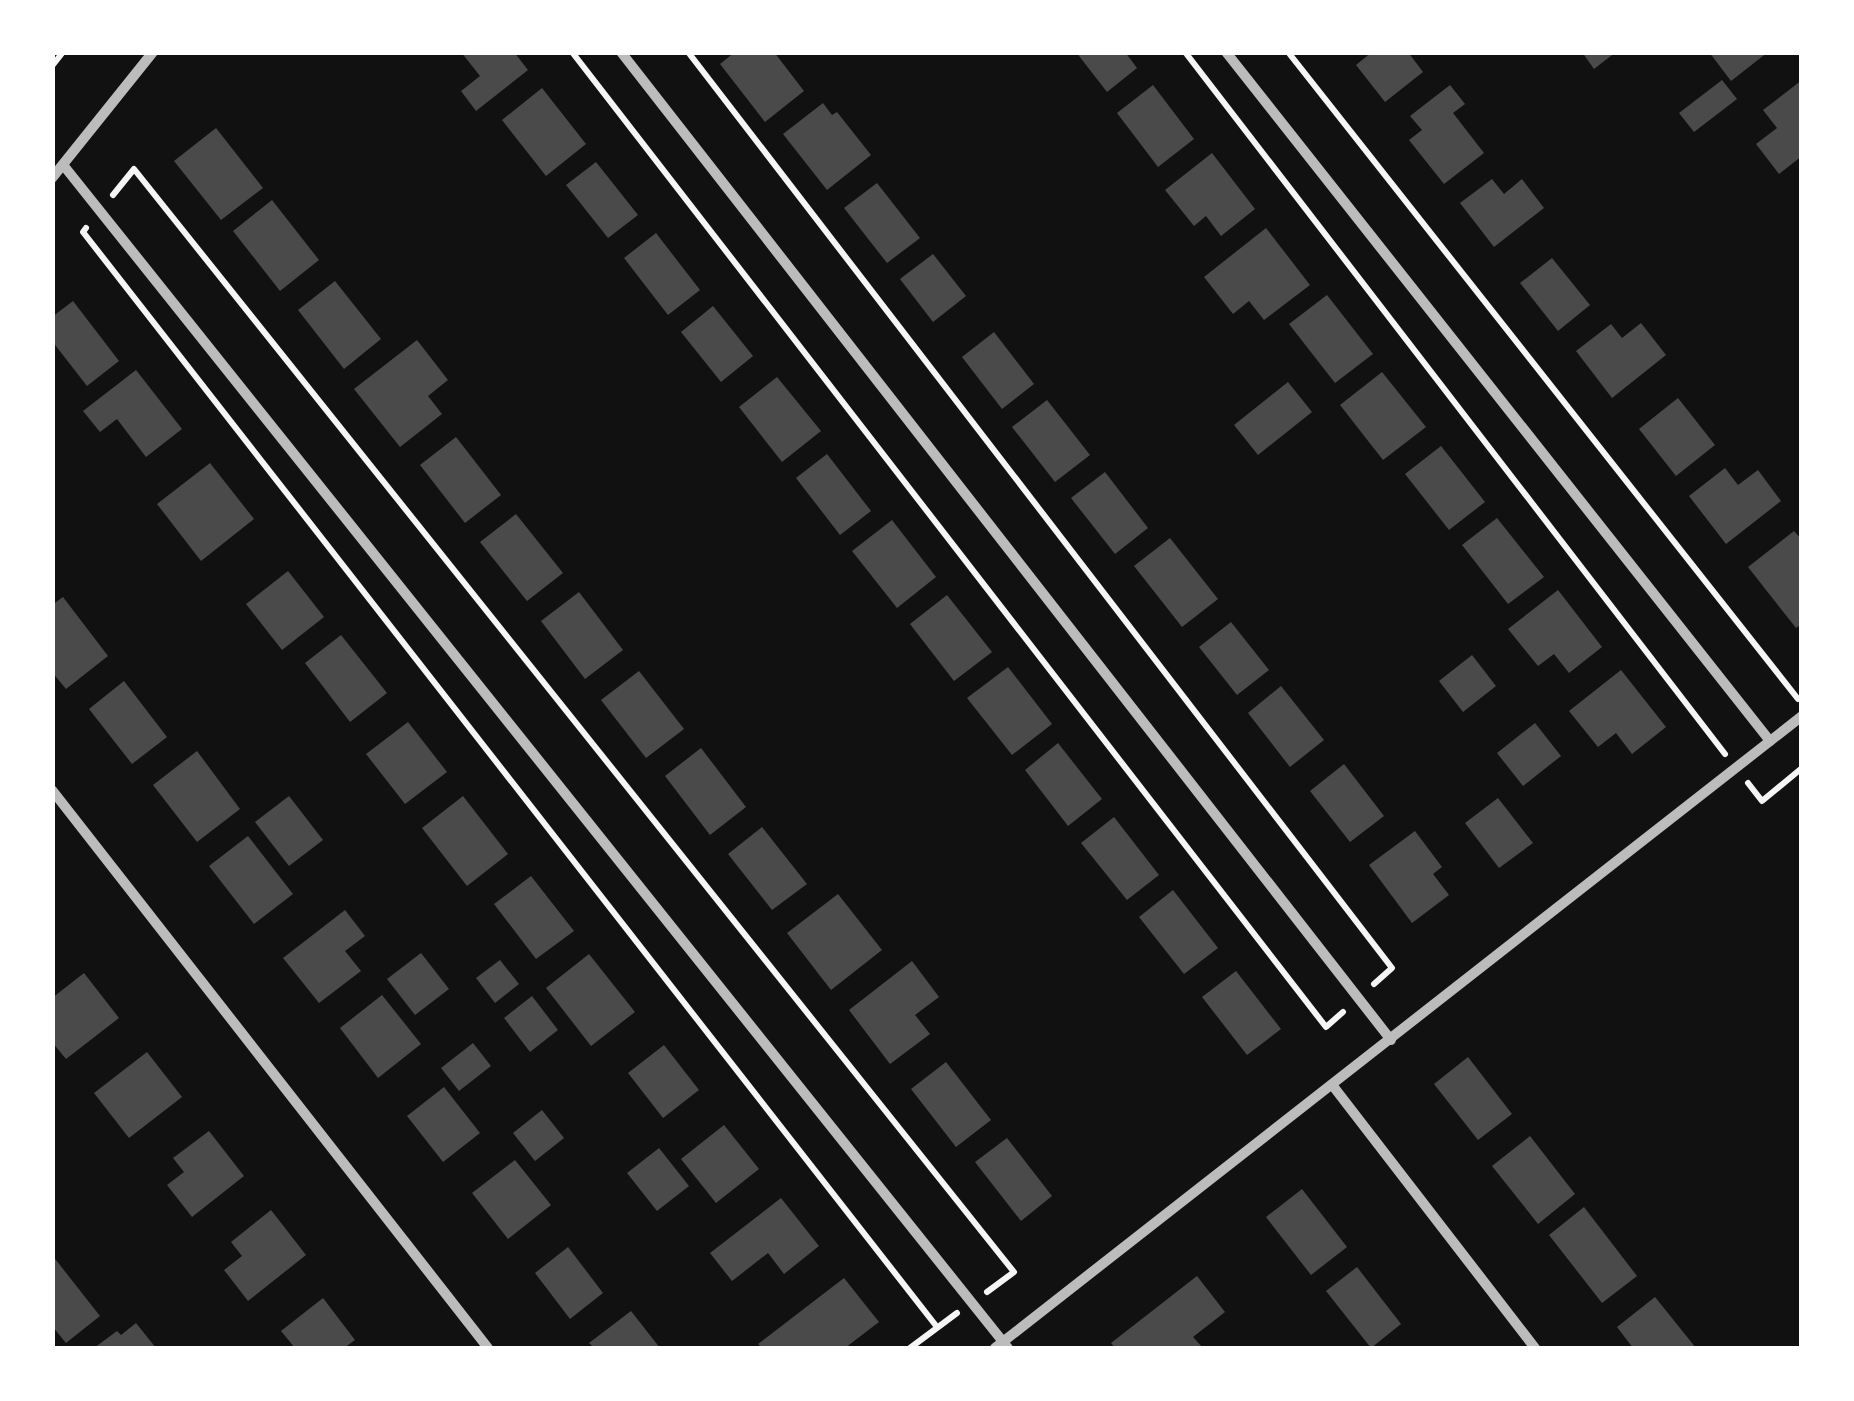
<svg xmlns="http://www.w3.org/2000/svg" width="1854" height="1401" viewBox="0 0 1854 1401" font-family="'PT Serif',serif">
	<rect width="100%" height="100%" fill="#111"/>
	<g fill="#4a4a4a">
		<polygon points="461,52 514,52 528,70 476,111 461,91 480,76"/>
		<polygon points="735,52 774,52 804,91 765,122 720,64"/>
		<polygon points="1076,52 1125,52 1137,68 1107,92"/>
		<polygon points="1372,52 1408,52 1423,72 1385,102 1356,65"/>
		<polygon points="1582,52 1616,52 1594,69"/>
		<polygon points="1709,52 1768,52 1731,81"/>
		<polygon points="1722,80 1737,99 1694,132 1679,113"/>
		<polygon points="1802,80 1802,156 1779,174 1756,144 1777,128 1763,110"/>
		<polygon points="1153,85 1194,139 1158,167 1117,113"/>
		<polygon points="1450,85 1465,104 1453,113 1484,153 1444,184 1409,140 1422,130 1410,116"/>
		<polygon points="542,88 586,144 546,176 502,120"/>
		<polygon points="823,103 832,115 837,112 871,155 827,190 783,134"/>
		<polygon points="216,128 263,188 221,220 174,161"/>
		<polygon points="1212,153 1255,209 1221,236 1206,216 1194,226 1165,190"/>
		<polygon points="596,162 638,215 608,238 566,185"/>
		<polygon points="1492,179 1504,194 1522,179 1544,208 1494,247 1460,203"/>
		<polygon points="877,183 920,238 887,263 844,208"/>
		<polygon points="272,200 319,260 280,291 233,231"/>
		<polygon points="1266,228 1310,285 1264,320 1249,301 1233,314 1204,277"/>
		<polygon points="656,233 700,290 668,315 624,258"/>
		<polygon points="933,254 966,296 933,322 900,279"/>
		<polygon points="1552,258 1590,305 1558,331 1520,283"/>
		<polygon points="335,281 381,339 344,369 298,310"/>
		<polygon points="1327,295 1373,354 1335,383 1289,324"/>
		<polygon points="73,301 119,361 87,386 52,341 52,317"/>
		<polygon points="713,306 753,356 721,382 681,332"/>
		<polygon points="1641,323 1666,355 1612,398 1576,351 1611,324 1622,338"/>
		<polygon points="994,332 1034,384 1002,409 962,357"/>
		<polygon points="417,340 448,380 428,396 442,414 400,447 354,389"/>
		<polygon points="136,370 182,429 146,457 117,419 100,432 83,411"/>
		<polygon points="1382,372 1426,427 1383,460 1340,405"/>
		<polygon points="777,377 821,431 782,462 739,407"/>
		<polygon points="1288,382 1312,412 1258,455 1234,425"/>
		<polygon points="1678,398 1715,445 1676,476 1639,429"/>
		<polygon points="1047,400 1090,455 1055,482 1012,427"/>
		<polygon points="456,437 501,495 465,523 420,465"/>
		<polygon points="1441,446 1485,502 1449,530 1405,474"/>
		<polygon points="827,454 871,511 840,535 796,478"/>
		<polygon points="210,463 254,519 201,561 157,504"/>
		<polygon points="1725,468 1738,485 1758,470 1781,501 1726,544 1689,496"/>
		<polygon points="1105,472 1148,528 1115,554 1071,498"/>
		<polygon points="516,514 563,573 527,601 480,542"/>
		<polygon points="1497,518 1544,577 1508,604 1462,545"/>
		<polygon points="892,520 936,577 897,608 852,551"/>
		<polygon points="1794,531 1802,540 1802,624 1796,628 1748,567"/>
		<polygon points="1170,538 1218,599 1182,627 1134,566"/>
		<polygon points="288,571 324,617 282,650 246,604"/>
		<polygon points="1558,590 1602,647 1569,673 1554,654 1538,666 1508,629"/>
		<polygon points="579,592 623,650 585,679 541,621"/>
		<polygon points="947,595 992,652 954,681 910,624"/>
		<polygon points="63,597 108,656 66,689 52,672 52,605"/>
		<polygon points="1231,622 1269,670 1237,695 1199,647"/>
		<polygon points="341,635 387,693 350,722 305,663"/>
		<polygon points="1472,655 1496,686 1463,712 1439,681"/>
		<polygon points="1008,667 1052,724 1012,755 967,698"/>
		<polygon points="1621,670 1666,727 1632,754 1616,733 1598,747 1569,711"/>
		<polygon points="639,671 684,729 646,758 601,700"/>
		<polygon points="124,681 167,737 132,764 89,709"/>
		<polygon points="1281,686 1324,740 1290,767 1248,713"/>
		<polygon points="408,722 447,772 405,804 366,754"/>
		<polygon points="1535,723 1561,756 1523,786 1497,753"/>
		<polygon points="1058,743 1102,799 1068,826 1025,770"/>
		<polygon points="701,748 746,807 710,835 665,776"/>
		<polygon points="197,751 240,809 197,842 153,785"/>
		<polygon points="1344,764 1384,816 1350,842 1310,791"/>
		<polygon points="289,796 323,840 289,866 255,822"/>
		<polygon points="463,796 508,854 467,886 422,828"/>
		<polygon points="1498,798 1533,843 1499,868 1465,823"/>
		<polygon points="1114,817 1159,875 1127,900 1081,843"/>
		<polygon points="762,827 807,884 772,910 728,854"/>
		<polygon points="1415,831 1442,867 1433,874 1449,895 1412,923 1369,865"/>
		<polygon points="248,836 293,894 254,924 209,866"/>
		<polygon points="531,876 574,931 536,959 494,904"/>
		<polygon points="1173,890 1218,948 1184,974 1139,917"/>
		<polygon points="838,894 882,950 831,990 787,933"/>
		<polygon points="345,910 365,936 345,951 361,971 319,1003 283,958"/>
		<polygon points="421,953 449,989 415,1015 387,979"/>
		<polygon points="589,954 635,1012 591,1046 546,988"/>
		<polygon points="500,960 519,984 495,1003 476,978"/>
		<polygon points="912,961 939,997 915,1015 930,1034 890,1064 849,1010"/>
		<polygon points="1236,971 1281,1029 1247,1055 1202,997"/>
		<polygon points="84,973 119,1018 66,1059 52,1042 52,998"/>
		<polygon points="382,995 421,1044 378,1078 340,1028"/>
		<polygon points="532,996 558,1030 530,1052 504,1018"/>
		<polygon points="473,1043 491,1066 459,1091 441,1068"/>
		<polygon points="664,1045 699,1090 663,1118 628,1073"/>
		<polygon points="147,1052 182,1097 129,1138 94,1093"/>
		<polygon points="1468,1057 1512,1114 1478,1140 1434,1084"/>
		<polygon points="946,1062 991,1120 956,1147 911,1089"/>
		<polygon points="444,1087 480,1133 443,1162 407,1116"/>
		<polygon points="542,1110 564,1138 535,1161 513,1133"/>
		<polygon points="724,1125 759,1169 716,1203 681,1159"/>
		<polygon points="209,1131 244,1176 192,1217 167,1185 184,1172 173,1158"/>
		<polygon points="1530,1136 1575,1194 1538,1224 1492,1166"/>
		<polygon points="1007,1138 1052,1196 1021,1221 975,1162"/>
		<polygon points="659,1148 689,1186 657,1211 627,1173"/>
		<polygon points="515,1160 551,1205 508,1239 472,1193"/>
		<polygon points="1302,1189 1347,1247 1311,1275 1266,1217"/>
		<polygon points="781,1198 819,1246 784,1274 768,1253 732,1281 710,1253"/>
		<polygon points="1584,1207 1637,1276 1602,1303 1549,1235"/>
		<polygon points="271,1210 306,1255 248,1301 224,1270 242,1256 231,1242"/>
		<polygon points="568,1247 603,1293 570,1319 535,1273"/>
		<polygon points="52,1255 100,1316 66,1343 52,1326"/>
		<polygon points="1357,1267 1401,1324 1371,1348 1326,1291"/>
		<polygon points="1197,1276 1225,1312 1193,1337 1203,1348 1115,1348 1111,1343"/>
		<polygon points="844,1278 879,1322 845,1348 762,1348 758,1344"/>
		<polygon points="1655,1297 1696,1348 1633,1348 1617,1327"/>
		<polygon points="323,1298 355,1340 344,1348 295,1348 281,1331"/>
		<polygon points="631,1311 660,1348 594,1348 589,1343"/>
		<polygon points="136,1323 156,1348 94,1348 117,1331 121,1335"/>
	</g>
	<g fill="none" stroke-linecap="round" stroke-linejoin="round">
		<g stroke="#f5f5f5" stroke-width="6">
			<polyline points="572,52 1326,1027 1343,1012"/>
			<polyline points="688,52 1392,968 1374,984"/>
			<polyline points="1185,52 1725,754"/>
			<polyline points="1288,52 1798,699"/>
			<polyline points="52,66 63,52"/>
			<polyline points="113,195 134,169 1014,1272 987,1292"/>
			<polyline points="86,228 83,232 937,1327"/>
			<polyline points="1748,783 1762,801 1802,768"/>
			<polyline points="910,1348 957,1313"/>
		</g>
		<g stroke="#bcbcbc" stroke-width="10">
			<polyline points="621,52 1391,1040"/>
			<polyline points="1226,52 1770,741"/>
			<polyline points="64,166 1008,1348"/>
			<polyline points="52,178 153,52"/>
			<polyline points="52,790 488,1348"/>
			<polyline points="1333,1086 1535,1348"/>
			<polyline points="995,1348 1802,716"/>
		</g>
	</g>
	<rect width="1854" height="1401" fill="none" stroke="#ffffff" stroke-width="110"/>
</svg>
